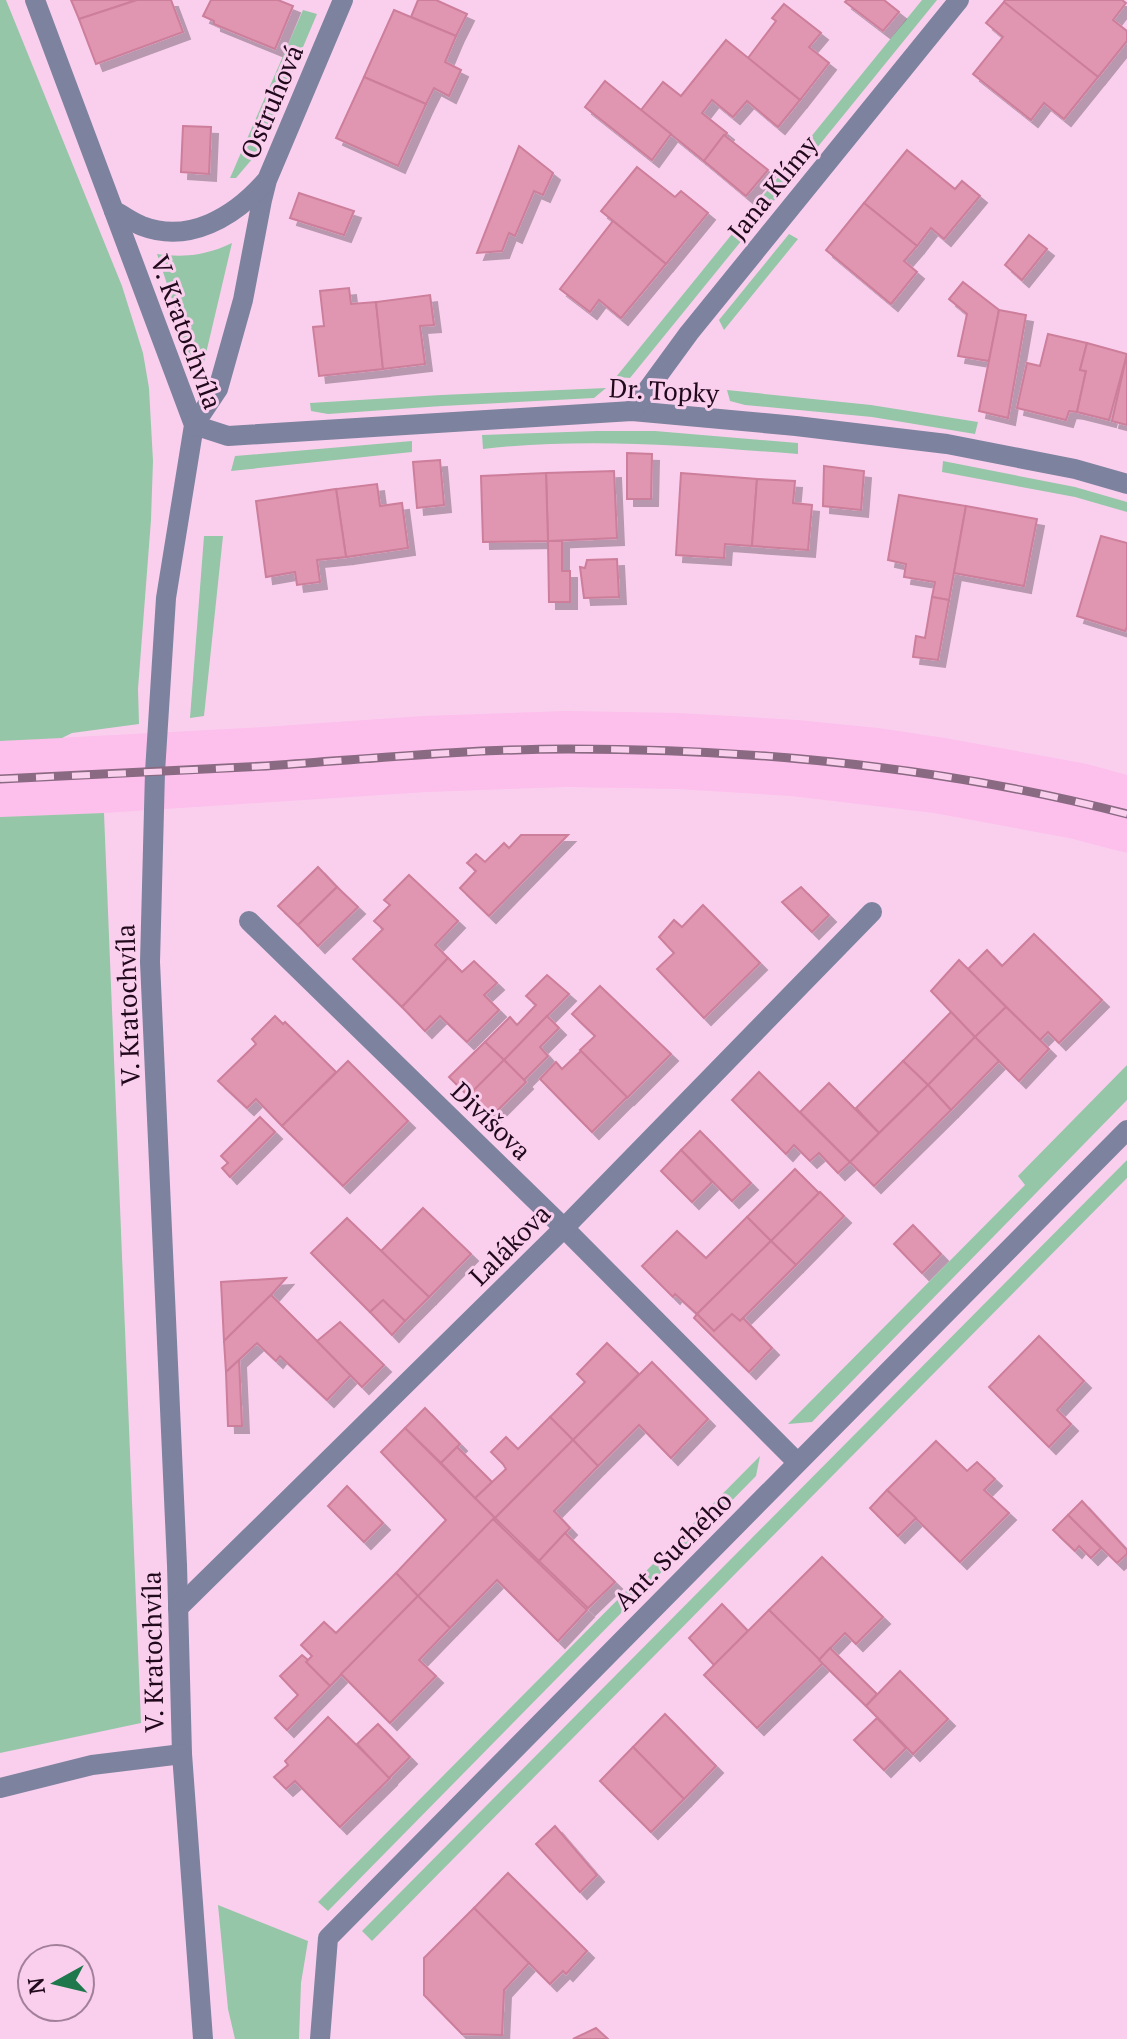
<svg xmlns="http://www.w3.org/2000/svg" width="1127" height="2039" viewBox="0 0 1127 2039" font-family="'PT Serif',serif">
	<defs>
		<filter id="shadow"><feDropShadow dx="7" dy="7" stdDeviation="0" flood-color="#0004"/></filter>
	</defs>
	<rect width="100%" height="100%" fill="#facfee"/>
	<polygon fill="#fdbfec" points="566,711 680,713 797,720 878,728 945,738 1087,764 1127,775 1127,853 1069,838 934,813 791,796 677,789 567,787 427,792 104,813 0,817 0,741 264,727 423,716"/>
	<g fill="#96c6a8">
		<polygon points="0,0 6,0 122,286 143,353 149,388 153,461 151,520 138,689 139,724 72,733 62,738 0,741"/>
		<polygon points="922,0 937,0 630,378 616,377"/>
		<polygon points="303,10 317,14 259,151 236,178 230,178"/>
		<polygon points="789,234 798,239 724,330 719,320"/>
		<path d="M232,243L204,362L201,366H191L188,361L175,308L157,254C185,258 207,255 232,243Z"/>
		<polygon points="606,388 594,398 442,406 328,414 311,411 310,403 441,395"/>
		<polygon points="727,390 871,405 978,422 975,434 872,417 745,405 730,401"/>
		<path d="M597,431H655L798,443V454C693,446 588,437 483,449L482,435Z"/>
		<polygon points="412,441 412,452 231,471 235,456"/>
		<polygon points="943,461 1075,487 1127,502 1127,512 1075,497 942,472"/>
		<polygon points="204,536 223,536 204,716 190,718"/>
		<polygon points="104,813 141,1723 0,1753 0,817"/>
		<polygon points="1127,1065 1127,1100 812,1422 788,1424 1025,1185 1018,1176"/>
		<polygon points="1127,1160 1127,1178 372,1941 362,1931"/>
		<polygon points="760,1456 756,1476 328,1911 318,1902"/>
		<polygon points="218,1905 308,1941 301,1983 299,2039 235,2039 228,2009"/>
	</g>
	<g fill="#e096b0" stroke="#cd7e9a" stroke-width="2" filter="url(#shadow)">
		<polygon points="71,0 137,0 79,19"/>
		<polygon points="137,0 171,0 183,32 96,64 79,19"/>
		<polygon points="211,0 278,0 293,6 275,49 214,24 214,21 203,16"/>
		<polygon points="418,0 436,0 467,14 456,36 411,17"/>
		<polygon points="847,0 884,0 899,12 883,31 845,2"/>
		<polygon points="1005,0 1122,0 1126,3 1113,20 1127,31 1127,41 1098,77 1018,14 1004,2"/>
		<polygon points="1004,2 1098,77 1064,119 1044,103 1031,120 973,74 1003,37 986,23"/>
		<polygon points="784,4 821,33 809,47 829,63 800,100 748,58 776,21 772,18"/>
		<polygon points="394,10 456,36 445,62 461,70 449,96 434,88 426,104 364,77"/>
		<polygon points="726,40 800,100 778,127 747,101 733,117 712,100 702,113 727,133 725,136 724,135 704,161 641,110 663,82 681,96"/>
		<polygon points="364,77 426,104 398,166 336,138"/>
		<polygon points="605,81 671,134 652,160 585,107"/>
		<polygon points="183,126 211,127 209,174 181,172"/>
		<polygon points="724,135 768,170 746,196 704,161"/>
		<polygon points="519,146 553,173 543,195 534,191 515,236 509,233 502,251 477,253"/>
		<polygon points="907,150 955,189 962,181 980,196 944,239 931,228 917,246 864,203"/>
		<polygon points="637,167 675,197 681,191 708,213 666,264 601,211"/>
		<polygon points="299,193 354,211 344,235 290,218"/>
		<polygon points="864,203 917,246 904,261 917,272 891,304 826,250"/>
		<polygon points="613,221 666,264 621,318 599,300 590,312 560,289"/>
		<polygon points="1029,235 1047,249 1022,280 1005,265"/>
		<polygon points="963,282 999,310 989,361 958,356 967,314 949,299"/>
		<polygon points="349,288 351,304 376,302 383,369 319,376 313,327 324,326 320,291"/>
		<polygon points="430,295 434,325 420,326 425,364 383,369 376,302"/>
		<polygon points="999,310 1026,315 1008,418 979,411"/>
		<polygon points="1048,334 1087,343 1080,370 1086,371 1077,412 1069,411 1066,420 1017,408 1027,363 1040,366"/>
		<polygon points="1087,343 1127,354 1109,420 1077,412 1086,371 1080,370"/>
		<polygon points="1127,354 1127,425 1112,421"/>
		<polygon points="627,453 652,454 651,499 627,499"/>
		<polygon points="440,460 444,505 417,508 413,462"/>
		<polygon points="824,466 864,471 861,510 823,506"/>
		<polygon points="614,471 617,538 548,541 546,473"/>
		<polygon points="546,473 548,541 483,542 481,476"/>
		<polygon points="681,473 757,479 752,546 725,544 724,558 676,555"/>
		<polygon points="757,479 795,481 793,503 812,505 808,550 752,546"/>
		<polygon points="377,484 380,506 402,503 408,548 346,557 336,489"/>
		<polygon points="336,489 346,557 317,560 320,582 297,585 295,572 266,577 256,501"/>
		<polygon points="899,495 966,506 949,600 932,597 935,582 904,577 906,564 888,560"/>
		<polygon points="966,506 1037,519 1024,586 954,573"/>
		<polygon points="1101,536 1127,543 1127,627 1125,631 1077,616"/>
		<polygon points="548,541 562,541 562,571 570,571 570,602 549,602"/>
		<polygon points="617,559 619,597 584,598 580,567 585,568 587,560"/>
		<polygon points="932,597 949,600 938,660 913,657 916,636 925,638"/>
		<polygon points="521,835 568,835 489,916 460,888 476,871 467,863 476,854 485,862 504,843 509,848"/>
		<polygon points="318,867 337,887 298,925 278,906"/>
		<polygon points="409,875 458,921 435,945 448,958 402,1007 353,959 383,929 374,921 390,905 384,900"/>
		<polygon points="337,887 358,907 318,946 298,925"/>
		<polygon points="801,887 829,915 812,932 782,902"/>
		<polygon points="703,905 760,963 704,1018 657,969 674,953 659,937 674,920 682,927"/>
		<polygon points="1034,934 1102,1000 1059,1043 1048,1032 1040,1040 968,969 987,950 1002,966"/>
		<polygon points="448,958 462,972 474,961 497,983 484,995 499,1010 467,1042 440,1016 425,1031 402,1007"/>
		<polygon points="959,960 1006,1007 975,1037 931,991"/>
		<polygon points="547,975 569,994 504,1060 485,1042 510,1017 517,1025 536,1005 526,996"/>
		<polygon points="600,986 671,1054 627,1098 580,1050 595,1036 572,1014"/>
		<polygon points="1006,1007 1049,1049 1019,1081 975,1037"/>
		<polygon points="951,1012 975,1037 928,1085 903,1061"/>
		<polygon points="275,1016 283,1024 285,1022 336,1072 282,1126 256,1099 247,1108 218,1081 256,1044 252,1039"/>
		<polygon points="547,1016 559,1028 540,1047 548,1056 524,1080 504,1060"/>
		<polygon points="975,1037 999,1061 951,1110 928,1085"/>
		<polygon points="485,1042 504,1060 468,1096 449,1077"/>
		<polygon points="581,1051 627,1097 592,1132 540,1079 556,1062 562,1069"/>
		<polygon points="504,1060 526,1082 490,1118 468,1096"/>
		<polygon points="348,1061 408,1121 343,1186 282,1126"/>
		<polygon points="903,1061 928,1085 879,1133 856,1108"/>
		<polygon points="759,1072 850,1162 838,1173 819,1153 810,1161 794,1145 786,1154 732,1100"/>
		<polygon points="829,1083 879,1133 850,1162 800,1112"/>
		<polygon points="928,1085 951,1110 874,1186 850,1162"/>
		<polygon points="260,1117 275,1132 230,1177 222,1168 228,1163 221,1156"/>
		<polygon points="700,1131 751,1183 732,1201 681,1150"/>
		<polygon points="681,1150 712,1182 692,1202 661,1171"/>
		<polygon points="795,1169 819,1193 771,1241 747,1217"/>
		<polygon points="820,1192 844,1216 796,1265 771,1241"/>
		<polygon points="423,1208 471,1254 429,1297 381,1251"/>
		<polygon points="747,1217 771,1241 697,1314 675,1294 673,1297 642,1266 677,1231 706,1258"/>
		<polygon points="347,1218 429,1297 405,1321 383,1300 370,1312 311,1253"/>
		<polygon points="913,1225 941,1254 922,1273 894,1244"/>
		<polygon points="771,1241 796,1265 740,1321 732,1314 714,1331 697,1314"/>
		<polygon points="286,1278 271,1295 224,1341 221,1282"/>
		<polygon points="271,1295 351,1375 327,1400 280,1356 276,1361 257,1343 226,1372 224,1341"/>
		<polygon points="383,1300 405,1321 392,1335 370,1312"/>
		<polygon points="697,1314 714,1331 732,1314 740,1321 743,1318 772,1348 749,1372 694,1318"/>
		<polygon points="340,1322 384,1365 362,1387 317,1341"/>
		<polygon points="1039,1336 1084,1381 1057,1410 1071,1424 1049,1447 989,1387"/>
		<polygon points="607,1343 639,1374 573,1440 550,1417 585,1382 577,1374"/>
		<polygon points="239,1360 242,1426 228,1426 226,1372"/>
		<polygon points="652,1362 708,1419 671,1458 639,1425 598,1466 573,1440"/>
		<polygon points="425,1408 460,1444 441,1463 405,1428"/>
		<polygon points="550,1417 573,1440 495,1518 475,1498 506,1469 503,1464 491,1452 506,1437 518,1449"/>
		<polygon points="405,1428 495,1518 418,1596 396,1573 446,1520 381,1452"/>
		<polygon points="573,1440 598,1466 554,1511 570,1528 539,1561 495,1518"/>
		<polygon points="936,1441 967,1471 977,1462 995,1479 984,1490 1009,1513 960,1562 887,1490"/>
		<polygon points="457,1447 492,1482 475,1498 441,1463"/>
		<polygon points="347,1486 383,1523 364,1542 328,1506"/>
		<polygon points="887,1490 916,1518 898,1536 870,1508"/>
		<polygon points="1082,1501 1127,1550 1127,1554 1117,1563 1068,1515"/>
		<polygon points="1068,1515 1101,1548 1091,1558 1079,1546 1075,1551 1053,1530"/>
		<polygon points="493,1519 587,1610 558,1641 497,1580 450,1628 418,1596"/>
		<polygon points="565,1533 615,1582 588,1608 539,1561"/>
		<polygon points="822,1557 883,1617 856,1644 845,1633 819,1660 769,1610"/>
		<polygon points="396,1573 418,1596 330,1686 306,1662 312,1656 301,1645 324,1622 336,1633"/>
		<polygon points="418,1596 450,1628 419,1660 436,1676 390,1723 341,1674"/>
		<polygon points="722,1604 748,1631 714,1665 689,1638"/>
		<polygon points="769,1610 823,1663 757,1728 704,1675"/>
		<polygon points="830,1648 877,1694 866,1706 819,1660"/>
		<polygon points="302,1655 308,1660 306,1662 330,1686 287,1730 275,1718 298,1695 280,1676"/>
		<polygon points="900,1671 948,1719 913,1754 866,1706"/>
		<polygon points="665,1714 716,1766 684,1799 633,1747"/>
		<polygon points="328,1717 390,1778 340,1827 295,1781 286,1789 274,1777 288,1765 285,1761"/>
		<polygon points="877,1718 906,1748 884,1770 854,1740"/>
		<polygon points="378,1724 410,1757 389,1778 357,1744"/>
		<polygon points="633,1747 684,1799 651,1832 600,1781"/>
		<polygon points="555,1826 597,1875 580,1892 536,1844"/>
		<polygon points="508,1873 587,1951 566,1974 563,1971 550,1984 474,1908"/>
		<polygon points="474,1908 529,1963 504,1990 502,2035 462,2034 424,1995 424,1958"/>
		<polygon points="596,2028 608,2039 573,2039"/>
	</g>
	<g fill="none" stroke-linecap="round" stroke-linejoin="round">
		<g stroke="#7d829e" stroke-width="20">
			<polyline points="35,0 194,425 166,598 155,772 150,962 177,1565 182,1754 203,2039"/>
			<polyline points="343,0 267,180 262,200 243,300 218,389 194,425 228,436 632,411 796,426 947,444 1075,469 1127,484"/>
			<path d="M114,211C123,215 132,222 142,226C189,244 234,217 265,182"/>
			<polyline points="632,411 689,333 959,0"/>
			<polyline points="249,921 564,1228 797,1462"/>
			<polyline points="178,1608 564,1228 872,912"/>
			<polyline points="0,1788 92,1765 182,1754"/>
			<polyline points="320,2039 328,1938 1127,1130"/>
		</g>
		<defs>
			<path id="rail" d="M0,779C89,775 178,771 266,766C367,759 468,749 569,749C757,749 945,767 1127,814"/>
		</defs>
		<use href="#rail" stroke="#8a6982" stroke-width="9"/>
		<use href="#rail" stroke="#facfee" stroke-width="6" stroke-dasharray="18" stroke-linecap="butt"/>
	</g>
	<g text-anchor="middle" stroke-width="6" stroke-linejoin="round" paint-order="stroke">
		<g font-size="26" fill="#21091c" stroke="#facfee">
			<text transform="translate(272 102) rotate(-67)" y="9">Ostruhová</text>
			<text transform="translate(773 188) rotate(-51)" y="9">Jana Klímy</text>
			<text transform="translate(186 332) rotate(70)" y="9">V. Kratochvíla</text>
			<text transform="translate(664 391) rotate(3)" y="9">Dr. Topky</text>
			<text transform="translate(128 1005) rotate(-92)" y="9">V. Kratochvíla</text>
			<text transform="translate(491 1121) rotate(44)" y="9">Divišova</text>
			<text transform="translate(510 1245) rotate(-45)" y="9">Lalákova</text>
			<text transform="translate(673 1551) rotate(-45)" y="9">Ant. Suchého</text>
			<text transform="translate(153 1652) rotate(-91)" y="9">V. Kratochvíla</text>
		</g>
	</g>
	<g transform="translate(56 1983) rotate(262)"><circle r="38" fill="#facfee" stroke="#a3809a" stroke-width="2"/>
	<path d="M0-6L14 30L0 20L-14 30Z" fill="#1f784c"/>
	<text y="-12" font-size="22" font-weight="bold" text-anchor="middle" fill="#21091c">N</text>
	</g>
</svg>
